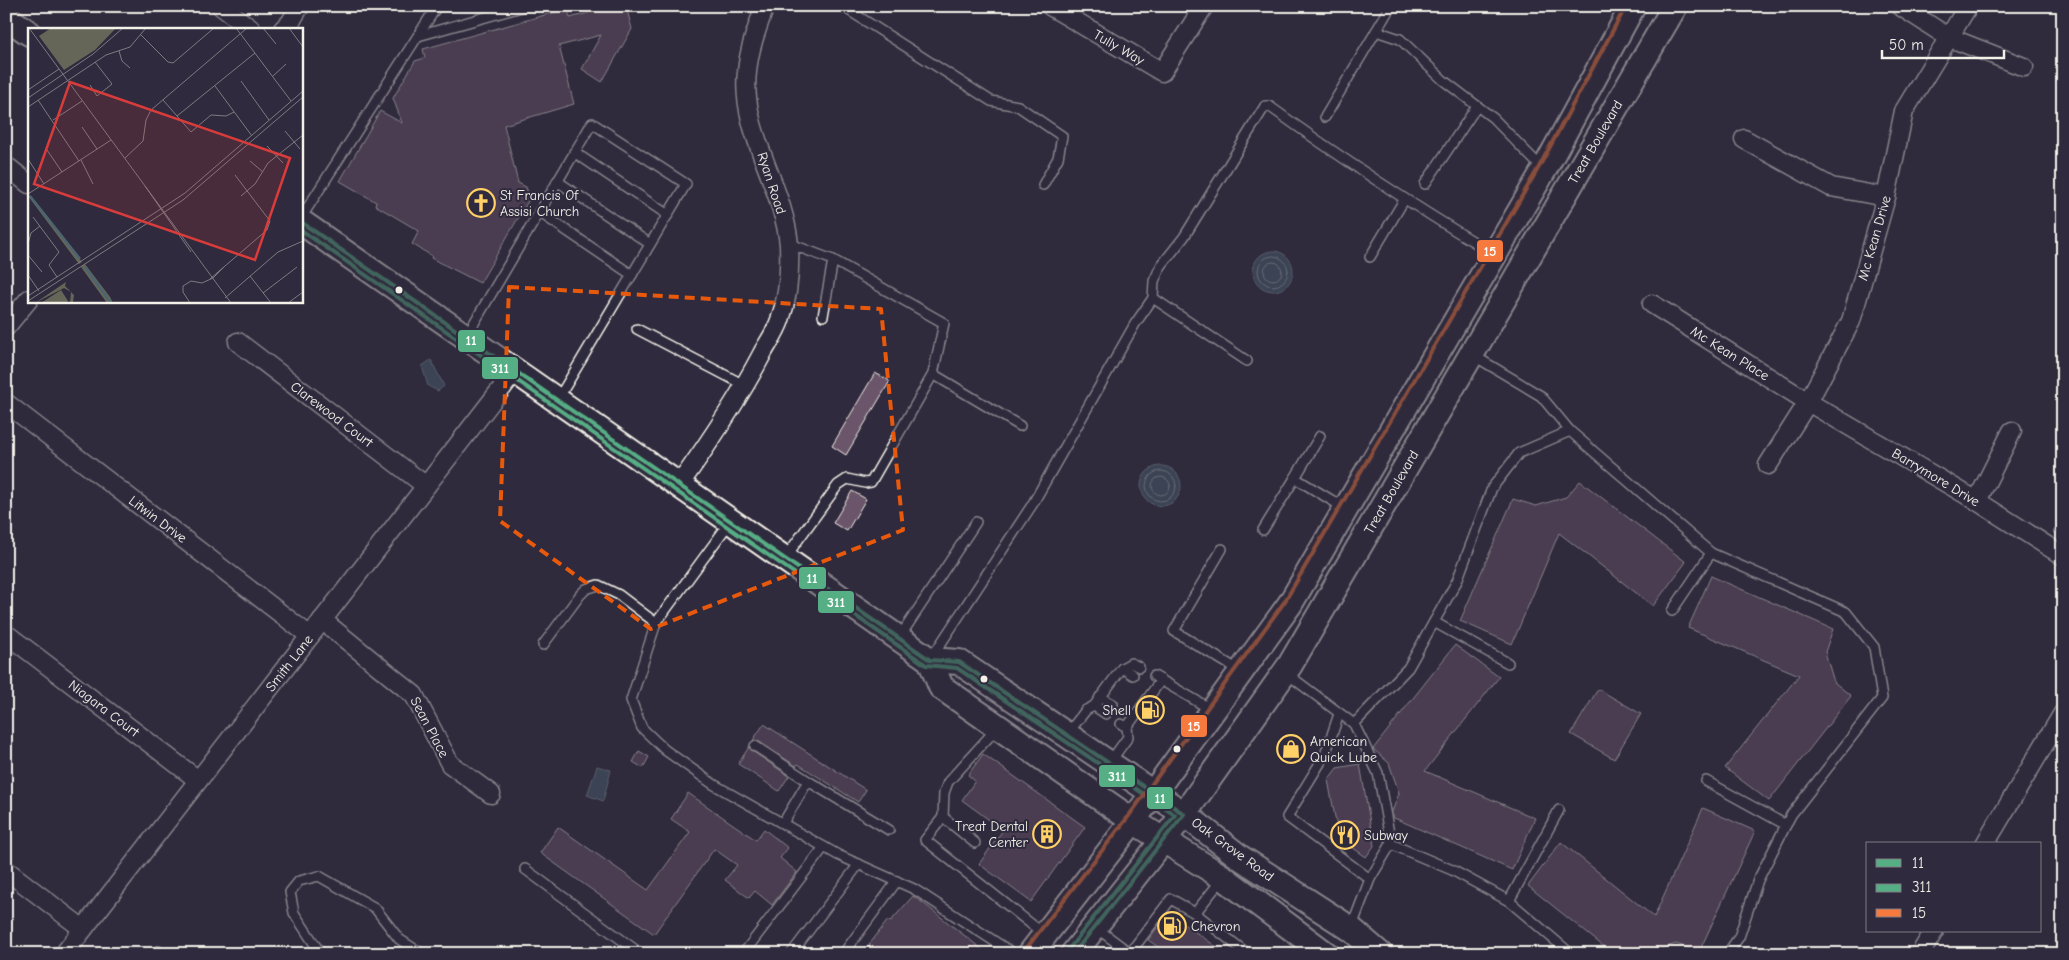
<svg xmlns="http://www.w3.org/2000/svg" width="2069" height="960" viewBox="0 0 2069 960" font-family="'Comic Neue',sans-serif">
	<rect width="100%" height="100%" fill="#2f2a3d"/>
	<filter id="ink" filterUnits="userSpaceOnUse"><feTurbulence type="fractalNoise" baseFrequency=".02" numOctaves="2"/><feDisplacementMap in="SourceGraphic" scale="10" xChannelSelector="R" yChannelSelector="G"/><feConvolveMatrix kernelMatrix="1 2 1 2 8 2 1 2 1" color-interpolation-filters="sRGB"/></filter>
	<g filter="url(#ink)">
		<g fill="#4a6472" stroke="#8e9ca1">
			<circle cx="1273" cy="271" r="20"/>
			<polygon points="431,360 444,386 438,391 428,386 422,366"/>
			<circle cx="1161" cy="486" r="20"/>
			<polygon points="597,766 611,770 603,801 587,795"/>
		</g>
		<g fill="none" stroke-linecap="round" stroke-linejoin="round">
			<g stroke="#b0b9b9" stroke-width="1">
				<circle cx="1273" cy="271" r="15"/>
				<circle cx="1273" cy="271" r="9"/>
				<circle cx="1161" cy="486" r="15"/>
				<circle cx="1161" cy="486" r="9"/>
			</g>
		</g>
		<g fill="#6b556b" stroke="#f4f1e8">
			<polygon points="606,6 626,6 632,29 602,82 582,69 601,35 559,46 574,104 504,125 518,183 526,187 530,198 480,283 431,258 432,256 412,244 419,231 375,205 376,202 340,181 380,111 402,123 393,98 415,61 425,58 423,49 552,13 568,10 570,18 606,8"/>
			<polygon points="875,373 890,381 846,455 832,446"/>
			<polygon points="1580,481 1686,562 1653,606 1559,533 1512,644 1460,621 1513,499 1536,506 1566,497"/>
			<polygon points="852,491 866,499 847,531 833,523"/>
			<polygon points="1711,576 1833,629 1825,652 1834,682 1851,696 1769,801 1725,768 1799,675 1688,628"/>
			<polygon points="1455,645 1499,677 1425,771 1535,818 1512,870 1392,817 1392,812 1399,793 1389,763 1373,749"/>
			<polygon points="1598,689 1641,714 1614,759 1571,734"/>
			<polygon points="764,724 866,790 858,802 798,764 796,766 758,741 753,740"/>
			<polygon points="749,747 752,751 789,776 779,791 738,764"/>
			<polygon points="639,751 649,757 643,768 633,762"/>
			<polygon points="983,754 1085,827 1031,902 979,864 1003,830 962,800 975,781 968,775"/>
			<polygon points="1360,764 1374,846 1366,857 1339,838 1328,780 1337,768"/>
			<polygon points="688,793 756,840 764,829 788,848 780,858 797,872 772,905 755,891 749,898 725,880 737,865 714,849 654,934 540,853 558,827 648,890 690,832 671,819"/>
			<polygon points="1703,808 1755,831 1699,952 1676,944 1645,954 1613,954 1528,886 1561,842 1654,917"/>
			<polygon points="913,896 923,903 988,954 862,954 888,920 890,922"/>
			<polygon points="1168,913 1227,954 1168,954 1148,940"/>
		</g>
		<g fill="none" stroke-linecap="round" stroke-linejoin="round">
			<defs>
				<g id="lane">
					<polyline points="842,6 991,101 1018,106 1062,136 1058,158 1043,185"/>
					<polyline points="1376,31 1400,39 1443,80 1493,118 1544,170"/>
					<polyline points="418,36 525,6"/>
					<polyline points="1325,117 1391,6"/>
					<polyline points="574,152 668,215"/>
					<polyline points="557,181 650,244"/>
					<polyline points="1425,184 1477,106"/>
					<polyline points="539,212 632,275"/>
					<polyline points="301,218 437,6"/>
					<polyline points="788,243 833,260"/>
					<polyline points="1370,257 1404,200"/>
					<path d="M1153,298L1154,281L1161,266L1184,237L1265,106H1269C1342,159 1417,208 1494,254"/>
					<polyline points="823,316 833,260 944,323 933,374"/>
					<polyline points="637,329 746,386"/>
					<polyline points="467,335 592,123 686,184 558,399"/>
					<polyline points="1471,354 1541,396 1570,431 1711,553 1846,612 1874,647 1882,698 1791,815 1758,880 1739,937 1727,954"/>
					<polyline points="1320,436 1295,478 1346,509"/>
					<polyline points="730,522 656,623 631,700 642,728 665,750 713,784 838,855 914,889 1014,954"/>
					<polyline points="1263,530 1295,478"/>
					<polyline points="1222,549 1174,631 1240,671"/>
					<polyline points="785,558 838,485 847,479 865,483 871,482 933,374 1020,426"/>
					<polyline points="1672,611 1711,553"/>
					<polyline points="1434,622 1508,663"/>
					<polyline points="899,638 976,522"/>
					<polyline points="543,645 580,595 586,589 598,585 619,595 656,623"/>
					<polyline points="932,657 1032,505 1135,324 1153,298 1247,361"/>
					<polyline points="1122,668 1133,675"/>
					<polyline points="1286,673 1354,724 1378,773 1391,844 1452,870 1509,901 1571,954"/>
					<polyline points="1154,676 1212,710"/>
					<polyline points="1100,697 1113,704"/>
					<polyline points="1094,706 1106,714"/>
					<polyline points="1339,714 1325,755 1287,817 1370,879"/>
					<polyline points="1354,724 1408,668 1457,581 1492,488 1519,453 1570,431"/>
					<polyline points="1127,727 1161,680"/>
					<polyline points="1068,733 1086,710 1094,706 1122,668 1131,663 1139,667"/>
					<polyline points="755,746 808,781"/>
					<polyline points="1110,762 1128,737 1127,727 1121,724"/>
					<polyline points="1706,781 1786,825"/>
					<polyline points="943,817 944,793 948,782 998,727"/>
					<polyline points="783,823 808,781 889,830"/>
					<polyline points="975,843 943,817 925,840 1045,935"/>
					<polyline points="525,869 641,954"/>
					<polyline points="1509,901 1559,810"/>
					<polyline points="1195,913 1223,878"/>
					<polyline points="1094,926 1130,953"/>
					<polyline points="1351,929 1370,879 1391,844"/>
					<polyline points="152,954 158,951 163,954"/>
					<polyline points="321,954 294,913 290,892 299,881 319,876 375,908 399,939 422,954"/>
					<polyline points="743,954 824,847"/>
					<polyline points="791,954 859,864"/>
					<polyline points="843,954 897,881"/>
					<polyline points="1129,954 1171,899 1195,913 1248,954"/>
				</g>
				<g id="street">
					<polyline points="221,6 251,29"/>
					<polyline points="1050,6 1162,72 1204,6"/>
					<polyline points="1900,6 1948,37 2024,67"/>
					<polyline points="283,29 290,23 300,6"/>
					<polyline points="1744,139 1831,187 1886,197"/>
					<polyline points="9,168 29,184"/>
					<polyline points="1652,304 1808,402 1977,501 2063,556"/>
					<polyline points="6,327 29,299"/>
					<polyline points="238,342 426,486"/>
					<polyline points="6,403 310,636"/>
					<polyline points="1768,465 1808,402 1851,321 1886,197 1904,111 1968,6"/>
					<path d="M679,485C709,443 738,400 762,354C768,343 776,332 780,320C788,298 790,268 789,245C784,187 740,130 747,72C749,49 757,28 765,6"/>
					<polyline points="1977,501 2012,431"/>
					<polyline points="322,620 414,695 450,764 491,794"/>
					<polyline points="9,636 198,780"/>
					<polyline points="1985,844 2063,713"/>
					<polyline points="6,870 83,929"/>
					<polyline points="64,954 515,371"/>
					<polyline points="1920,954 1934,931"/>
				</g>
				<g id="secondary">
					<polyline points="6,17 29,33"/>
					<polyline points="301,222 930,660 959,662 1184,814 1241,858 1351,929 1380,954"/>
					<polyline points="930,660 941,687 1133,821 1224,878 1326,954"/>
					<polyline points="1030,954 1133,821 1290,604 1544,170 1633,6"/>
					<polyline points="1073,954 1184,814 1290,665 1675,6"/>
				</g>
			</defs>
			<use href="#lane" stroke="#f4f1e8" stroke-width="12"/>
			<use href="#street" stroke="#f4f1e8" stroke-width="21"/>
			<use href="#secondary" stroke="#f4f1e8" stroke-width="28"/>
			<polyline stroke="#f4f1e8" stroke-width="3" stroke-dasharray="4 4" stroke-linecap="butt" points="2054,533 2063,518"/>
			<use href="#lane" stroke="#2f2a3d" stroke-width="9"/>
			<use href="#street" stroke="#2f2a3d" stroke-width="18"/>
			<use href="#secondary" stroke="#2f2a3d" stroke-width="24"/>
			<defs>
				<polyline id="bus-1" points="301,222 930,660 959,662 1184,814 1073,954"/>
				<polyline id="bus-2" points="301,230 926,665 957,668 1175,815 1068,950"/>
				<polyline id="bus-3" points="1025,950 1128,817 1285,601 1539,167 1626,6"/>
			</defs>
			<use href="#bus-1" stroke="#2f2a3d" stroke-width="8"/>
			<use href="#bus-2" stroke="#2f2a3d" stroke-width="8"/>
			<use href="#bus-3" stroke="#2f2a3d" stroke-width="8"/>
			<use href="#bus-1" stroke="#56ae85" stroke-width="4"/>
			<use href="#bus-2" stroke="#56ae85" stroke-width="4"/>
			<use href="#bus-3" stroke="#f6793e" stroke-width="4"/>
		</g>
	</g>
	<path d="M0 0H2069V960H0ZM509,287L881,309L903,530L651,629L500,521Z" fill="#2f2a3d" fill-opacity=".55" fill-rule="evenodd"/>
	<path fill="none" stroke="#e8590c" stroke-width="4" stroke-dasharray="10 6" stroke-linejoin="round" d="M509,287L881,309L903,530L651,629L500,521Z"/>
	<defs>
		<symbol id="church-ring" viewBox="-11 -11 22 22"><circle r="9.5" fill="#2f2a3d" stroke="#ffd166" stroke-width="1.5"/><path d="M-1.2-6h2.4v3.5h3.3v2.4h-3.3V6h-2.4V-.1h-3.3v-2.4h3.3Z" fill="#ffd166"/></symbol>
		<symbol id="fuel-ring" viewBox="-11 -11 22 22"><circle r="9.5" fill="#2f2a3d" stroke="#ffd166" stroke-width="1.5"/><path d="M-5.5-6h7V0h2V4h1.3V-2.5L3-4.5l.8-.8L6-3V5H2.5V1h-1V6h-7ZM-4.2-4.7v3.2H.2V-4.7Z" fill="#ffd166"/></symbol>
		<symbol id="shop-ring" viewBox="-11 -11 22 22"><circle r="9.5" fill="#2f2a3d" stroke="#ffd166" stroke-width="1.5"/><path d="M-5-2.5h2.3a2.7 3.5 0 0 1 5.4 0H5L5.5 6h-11ZM-1.5-2.5h3a1.5 2.3 0 0 0-3 0Z" fill="#ffd166"/></symbol>
		<symbol id="building-ring" viewBox="-11 -11 22 22"><circle r="9.5" fill="#2f2a3d" stroke="#ffd166" stroke-width="1.5"/><path d="M-4-6H4V6H1V3H-1V6H-4ZM-2.5-4.3h1.7v1.8h-1.7ZM.8-4.3h1.7v1.8H.8ZM-2.5-1h1.7V.8h-1.7ZM.8-1h1.7V.8H.8Z" fill="#ffd166"/></symbol>
		<symbol id="restaurant-ring" viewBox="-11 -11 22 22"><circle r="9.5" fill="#2f2a3d" stroke="#ffd166" stroke-width="1.5"/><path d="M-5-6h1v4h1v-4h1v4h1v-4h1v5L-1.5 .5V6h-2V.5L-5-1ZM5-6V6H3V1.5H1.5Q1.5-4 5-6Z" fill="#ffd166"/></symbol>
	</defs>
	<g fill-rule="evenodd">
		<use href="#church-ring" x="465" y="187" width="32" height="32"/>
		<use href="#fuel-ring" x="1134" y="694" width="32" height="32"/>
		<use href="#shop-ring" x="1275" y="733" width="32" height="32"/>
		<use href="#building-ring" x="1031" y="818" width="32" height="32"/>
		<use href="#restaurant-ring" x="1329" y="819" width="32" height="32"/>
		<use href="#fuel-ring" x="1156" y="910" width="32" height="32"/>
	</g>
	<g fill="#f4f1e8" stroke="#2f2a3d" stroke-width="2">
		<circle cx="399" cy="290" r="4.5"/>
		<circle cx="984" cy="679" r="4.5"/>
		<circle cx="1177" cy="749" r="4.5"/>
	</g>
	<g text-anchor="middle" stroke-width="4" stroke-linejoin="round" paint-order="stroke">
		<g font-size="14" fill="#f4f1e8" stroke="#2f2a3d">
			<text transform="translate(1119 47) rotate(30)" y="5">Tully Way</text>
			<text transform="translate(1595 142) rotate(-60)" y="5">Treat Boulevard</text>
			<text transform="translate(772 183) rotate(72)" y="5">Ryan Road</text>
			<text transform="translate(1874 238) rotate(-74)" y="5">Mc Kean Drive</text>
			<text transform="translate(1730 353) rotate(32)" y="5">Mc Kean Place</text>
			<text transform="translate(332 414) rotate(37)" y="5">Clarewood Court</text>
			<text transform="translate(1936 477) rotate(31)" y="5">Barrymore Drive</text>
			<text transform="translate(1391 492) rotate(-60)" y="5">Treat Boulevard</text>
			<text transform="translate(158 519) rotate(37)" y="5">Litwin Drive</text>
			<text transform="translate(289 663) rotate(-52)" y="5">Smith Lane</text>
			<text transform="translate(104 708) rotate(37)" y="5">Niagara Court</text>
			<text transform="translate(430 727) rotate(62)" y="5">Sean Place</text>
			<text transform="translate(1233 849) rotate(36)" y="5">Oak Grove Road</text>
		</g>
		<g font-size="14" fill="#f4f1e8" stroke="#2f2a3d" text-anchor="start">
			<text x="500" y="200">St Francis Of<tspan x="500" dy="16">Assisi Church</tspan></text>
			<text x="1131" y="715" text-anchor="end">Shell</text>
			<text x="1310" y="746">American<tspan x="1310" dy="16">Quick Lube</tspan></text>
			<text x="1028" y="831" text-anchor="end">Treat Dental<tspan x="1028" dy="16">Center</tspan></text>
			<text x="1364" y="840">Subway</text>
			<text x="1191" y="931">Chevron</text>
		</g>
	</g>
	<g transform="translate(28 28)">
		<rect width="275" height="275" fill="#2f2a3d"/>
		<path d="M23,0H88L67,22L36,42L11,8ZM0,163V166L54,234L51,236L0,168ZM57,236L82,269L85,275H79L53,239ZM38,254L37,258L46,267L45,274L42,275L43,264L36,260L7,275ZM33,262L40,273L38,275H13Z" fill="#656658"/>
		<path fill="none" stroke="#4a6472" stroke-width="2.5" d="M2,168L52,231M57,239L83,275"/>
		<path fill="none" stroke="#7e7a81" stroke-width="1" d="M1,0L203,275M208,0L263,73M235,0L248,16M261,0L275,19M113,7L140,34L145,35L186,0M91,23L94,33L102,40M245,48L258,36M213,53L241,92M62,57L69,68L84,56L67,34M187,58L224,108M0,62L31,41M0,70L65,26L95,0M10,72L51,133M135,72L163,104L183,87L198,88L206,84M0,79L78,27L102,19L118,0M149,88L227,25M25,92L54,73M54,99L69,121M257,103L272,121M239,118L255,135M19,122L34,144M97,130L115,113L118,92L123,82L219,0M0,131L16,156M53,132L65,156M222,133L235,144M117,158L163,224M0,166L83,112M213,168L227,156L240,135L275,107M5,189L31,224L21,237L29,249M0,216L3,205L12,198M0,227L14,244M197,238L239,202L242,193L207,147M0,247L11,263M222,248L243,275M235,265L269,239M0,268L157,165L275,63M197,270L250,224L275,213M0,273L155,172L275,69M162,275L155,264V258L163,253L174,255L185,250L197,238L182,251M260,275L275,264"/>
		<path fill="#d93c3b" fill-opacity="0.15" stroke="#d93c3b" stroke-width="2.5" d="M42,54L262,130L227,232L6,156Z"/>
		<rect width="275" height="275" fill="none" stroke="#f4f1e8" stroke-width="2.5"/>
	</g>
	<g stroke="#2f2a3d" stroke-width="2">
		<rect x="1476" y="239" width="28" height="24" rx="5" fill="#f6793e"/>
		<rect x="457" y="329" width="29" height="24" rx="5" fill="#56ae85"/>
		<rect x="481" y="356" width="38" height="24" rx="5" fill="#56ae85"/>
		<rect x="798" y="566" width="29" height="24" rx="5" fill="#56ae85"/>
		<rect x="817" y="590" width="38" height="24" rx="5" fill="#56ae85"/>
		<rect x="1180" y="714" width="28" height="24" rx="5" fill="#f6793e"/>
		<rect x="1098" y="764" width="38" height="24" rx="5" fill="#56ae85"/>
		<rect x="1146" y="786" width="28" height="24" rx="5" fill="#56ae85"/>
	</g>
	<g font-size="14" text-anchor="middle" font-weight="bold" fill="#fff">
		<text x="1490" y="256">15</text>
		<text x="471" y="345">11</text>
		<text x="500" y="373">311</text>
		<text x="812" y="583">11</text>
		<text x="836" y="607">311</text>
		<text x="1194" y="731">15</text>
		<text x="1117" y="781">311</text>
		<text x="1160" y="803">11</text>
	</g>
	<rect width="2069" height="960" fill="none" stroke="#2f2a3d" stroke-width="25"/>
	<rect x="12" y="12" width="2044" height="935" fill="none" stroke="#f4f1e8" stroke-width="2" filter="url(#ink)"/>
	<rect x="1866" y="842" width="175" height="90" fill="#2f2a3d" stroke="#7e7a81"/>
	<rect x="1876" y="859" width="25" height="8" fill="#56ae85" stroke="#7e7a81"/>
	<text x="1912" y="868" font-size="15" fill="#f4f1e8">11</text>
	<rect x="1876" y="884" width="25" height="8" fill="#56ae85" stroke="#7e7a81"/>
	<text x="1912" y="892" font-size="15" fill="#f4f1e8">311</text>
	<rect x="1876" y="909" width="25" height="8" fill="#f6793e" stroke="#7e7a81"/>
	<text x="1912" y="918" font-size="15" fill="#f4f1e8">15</text>
	<path d="M1882 50v8h122v-8" fill="none" stroke="#f4f1e8" stroke-width="2.5"/>
	<text x="1889" y="50" font-size="15" fill="#f4f1e8" stroke="#2f2a3d" stroke-width="4" paint-order="stroke">50 m</text>
</svg>
